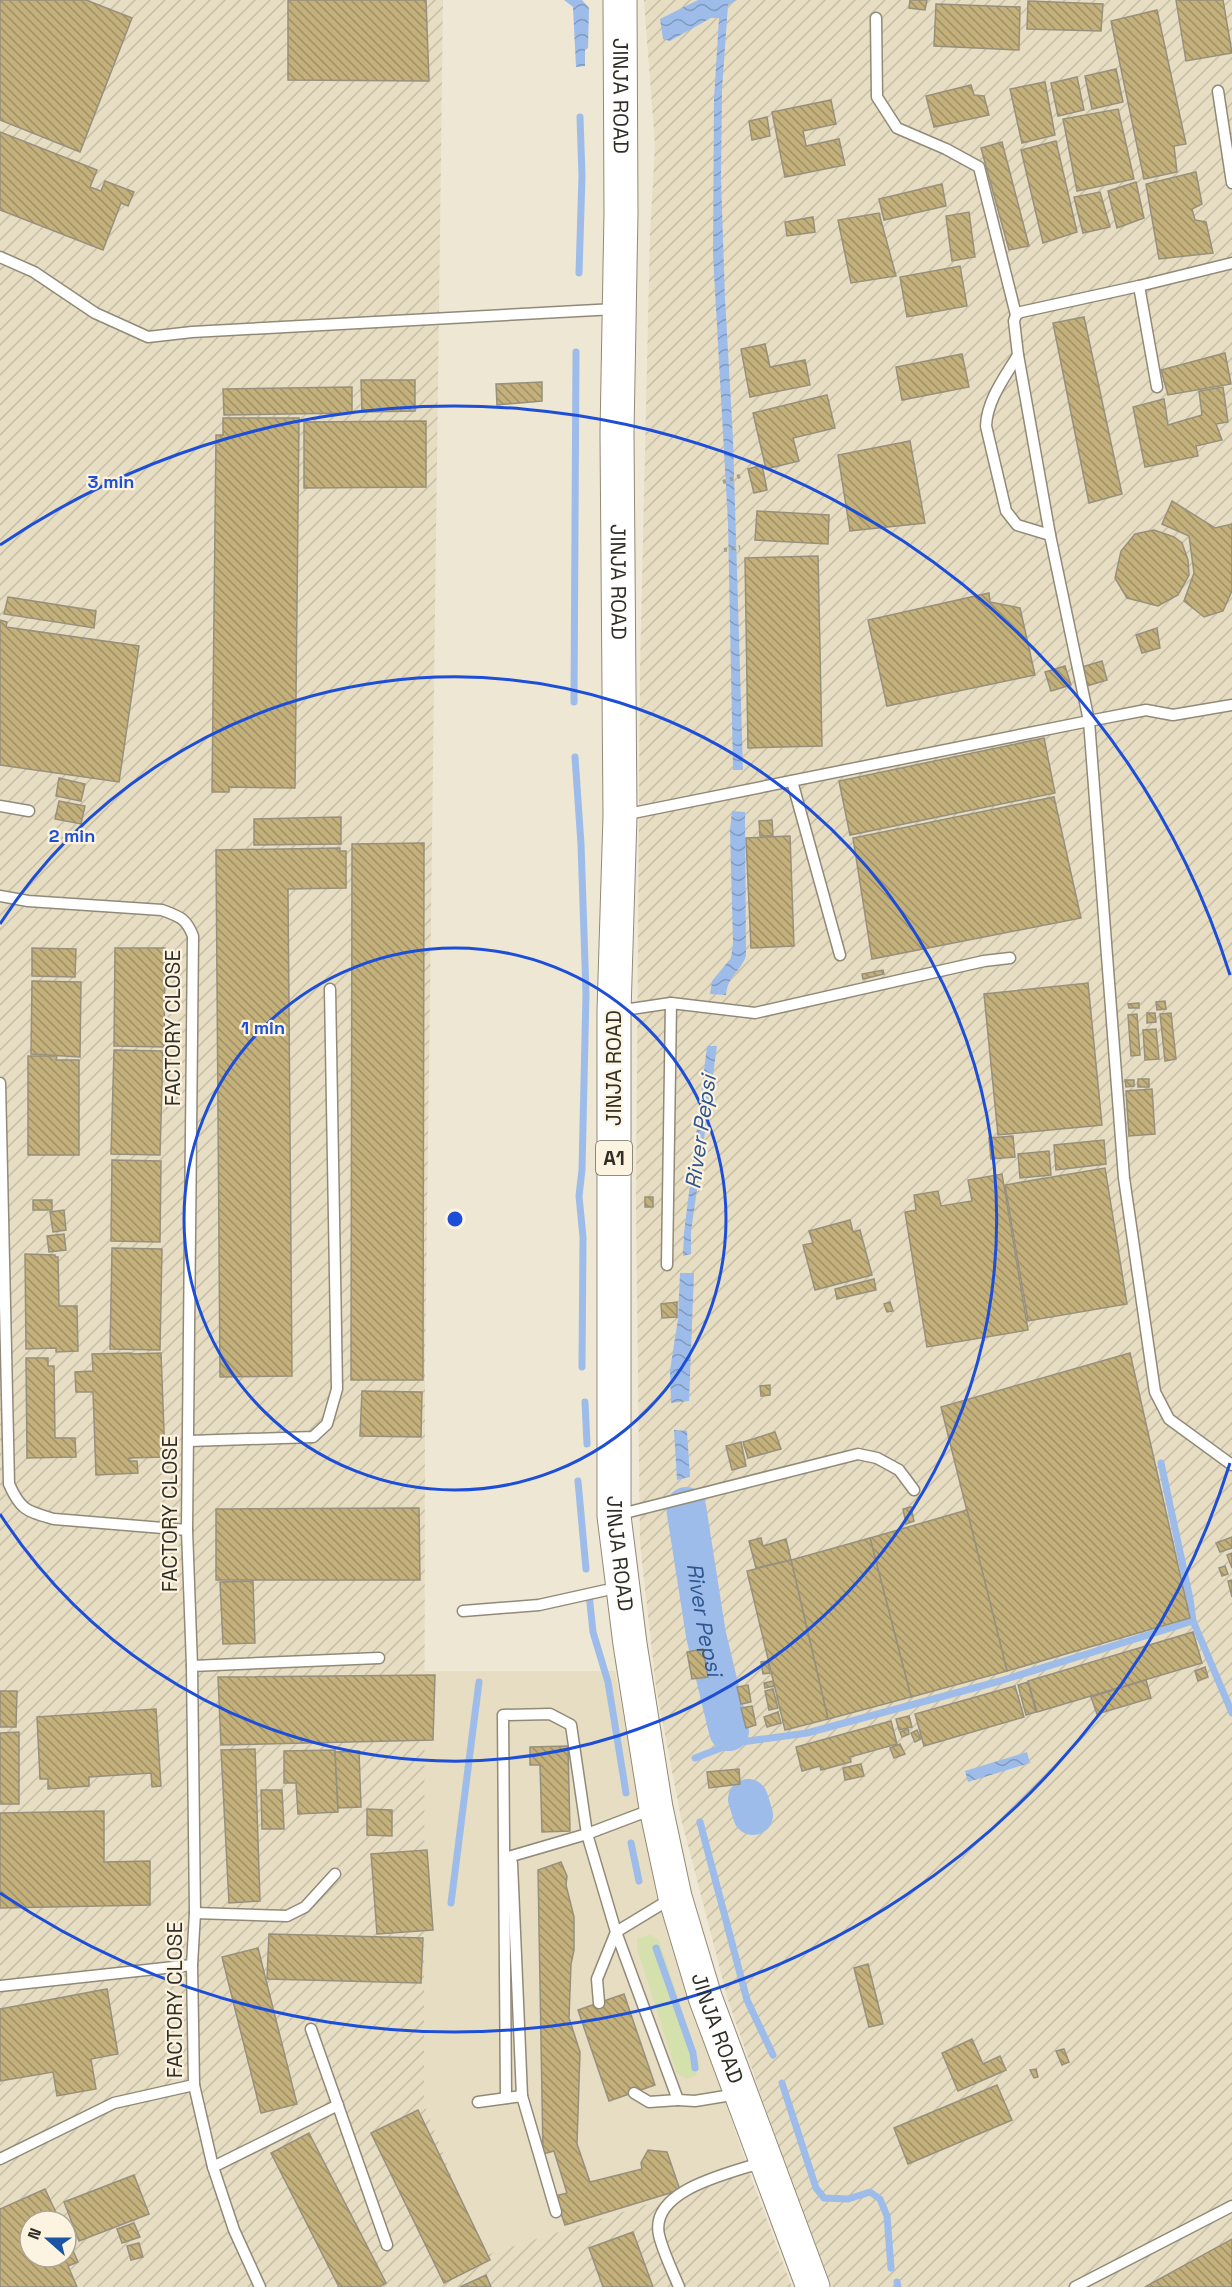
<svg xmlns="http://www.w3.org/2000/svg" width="1232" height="2287" viewBox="0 0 1232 2287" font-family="'Space Grotesk',sans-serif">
	<defs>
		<pattern id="industrial-furrows" width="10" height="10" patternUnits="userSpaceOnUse" patternTransform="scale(1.5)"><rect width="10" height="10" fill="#e7ddc2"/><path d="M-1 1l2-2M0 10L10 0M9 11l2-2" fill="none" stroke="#c6bea7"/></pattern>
		<pattern id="water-waves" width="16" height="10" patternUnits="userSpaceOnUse" patternTransform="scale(1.5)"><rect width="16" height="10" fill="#9dbcea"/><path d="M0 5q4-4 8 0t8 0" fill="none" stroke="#8099bd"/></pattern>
		<pattern id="building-back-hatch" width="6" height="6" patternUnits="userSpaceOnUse" patternTransform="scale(1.5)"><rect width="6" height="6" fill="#c3b07b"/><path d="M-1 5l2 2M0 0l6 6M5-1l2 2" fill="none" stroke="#9f9065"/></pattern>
	</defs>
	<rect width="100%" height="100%" fill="#eee7d3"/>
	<polygon fill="#e7ddc2" points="424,1671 615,1671 656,1895 749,2172 483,2256 424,2104"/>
	<g fill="url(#industrial-furrows)" fill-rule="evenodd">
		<path d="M0,0H443L425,1372L424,2104L483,2256L749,2172L792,2287H0ZM30,2221H66V2257H30Z"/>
		<polygon points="644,0 1232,0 1232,2287 831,2287 786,2167 728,2000 681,1818 656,1687 640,1543 636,1206 640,671 650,234 655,145"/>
	</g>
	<polygon fill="#d4e1ac" points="650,1935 659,1940 700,2067 695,2076 687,2079 677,2074 637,1948 637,1938"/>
	<g fill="url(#water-waves)">
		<polygon points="564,0 582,0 589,8 588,48 585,50 585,66 576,67 573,7"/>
		<polygon points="698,0 737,0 728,5 722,89 721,179 725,299 733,439 743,770 733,770 728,523 713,255 714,99 719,18 711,18 670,41 663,39 660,19"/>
		<path d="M732,811L745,812L746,956C739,974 728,975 726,995L710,994L712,981L731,958L733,943L730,830Z"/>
		<polygon points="707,1046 717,1046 691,1232 691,1254 683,1256 684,1233"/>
		<polygon points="680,1273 694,1273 689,1401 671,1403 670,1370 678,1319"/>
		<polygon points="674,1430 687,1431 690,1477 677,1480"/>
		<polygon points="686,1507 692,1507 715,1617 698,1620 679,1508"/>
		<polygon points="714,1638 735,1731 723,1732 703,1641"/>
		<polygon points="1027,1752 1030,1763 968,1782 965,1771"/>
	</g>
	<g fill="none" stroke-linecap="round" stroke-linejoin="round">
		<g stroke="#9dbcea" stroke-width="7">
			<polyline points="579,273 582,176 580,117"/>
			<polyline points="574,702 576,352"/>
			<polyline points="575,757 581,844 586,994 582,1170 579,1196 583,1237 582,1367"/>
			<polyline points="585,1402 587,1444"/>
			<polyline points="1161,1463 1190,1599 1193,1621 1232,1713"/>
			<polyline points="578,1481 586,1569"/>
			<polyline points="589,1594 593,1632 608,1682 626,1793"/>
			<polyline points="695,1758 734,1743 807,1733 1000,1681 1193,1621"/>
			<polyline points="700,1822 747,2000 773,2055"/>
			<polyline points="631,1843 639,1881"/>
			<polyline points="451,1903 479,1682"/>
			<polyline points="656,1948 693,2053 695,2068"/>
			<polyline points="782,2083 816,2188 824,2198 848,2199 870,2192 880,2199 887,2216 891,2268"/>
			<polyline points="897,2282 898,2287"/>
		</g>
		<g stroke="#9dbcea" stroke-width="40">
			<path id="s1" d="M686,1507L706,1635L729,1731"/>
			<polyline points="748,1799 753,1815"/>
		</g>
	</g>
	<g fill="url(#building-back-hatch)" stroke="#97907d" stroke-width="1.5">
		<polygon points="0,0 86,0 132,18 80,152 0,120"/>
		<polygon points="288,0 426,0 429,81 288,80"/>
		<polygon points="910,0 927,0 925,10 909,8"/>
		<polygon points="1176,0 1223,0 1232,53 1186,61"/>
		<polygon points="1028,1 1103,4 1101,31 1027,29"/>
		<polygon points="936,4 1020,7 1019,50 934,46"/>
		<polygon points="1157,10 1186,144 1174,146 1177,172 1144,179 1111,21"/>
		<polygon points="1116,69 1123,102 1092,109 1085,76"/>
		<polygon points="1077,77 1084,110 1058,116 1051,83"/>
		<polygon points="1045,82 1055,135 1022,143 1010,89"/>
		<polygon points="971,85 974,95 984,96 989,115 934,127 926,96"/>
		<polygon points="831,100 836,124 803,131 806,146 839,139 845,165 785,177 772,112"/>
		<polygon points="1118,109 1134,179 1077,191 1063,119"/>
		<polygon points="767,117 770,136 752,140 749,121"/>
		<polygon points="0,132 97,170 90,187 101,191 105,181 134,192 128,206 121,203 103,250 0,210"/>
		<polygon points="1056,141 1077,232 1043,243 1021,150"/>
		<polygon points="1002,142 1029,246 1009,250 981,148"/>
		<polygon points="1196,172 1202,204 1192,209 1195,220 1206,222 1213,253 1159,259 1146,184"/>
		<polygon points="1136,182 1144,218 1117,228 1108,191"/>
		<polygon points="942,184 946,206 884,220 879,199"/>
		<polygon points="1100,192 1110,227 1083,233 1074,197"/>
		<polygon points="969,212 975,257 952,261 946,216"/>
		<polygon points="879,213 896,276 851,283 838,220"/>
		<polygon points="813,217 815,232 787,236 785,222"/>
		<polygon points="960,266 967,306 907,317 900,277"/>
		<polygon points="1084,317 1122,494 1089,503 1053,323"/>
		<polygon points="765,344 770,367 805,360 810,385 750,397 741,349"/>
		<polygon points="1225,353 1231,384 1168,395 1161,370"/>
		<polygon points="962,354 969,387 902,400 896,367"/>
		<polygon points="361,380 415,380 415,411 362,412"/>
		<polygon points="542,382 542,401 497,405 496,384"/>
		<polygon points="352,387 352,413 224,415 223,389"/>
		<polygon points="1223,387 1228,422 1216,424 1222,440 1196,446 1198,456 1145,467 1133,407 1164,399 1168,425 1202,415 1199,391"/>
		<polygon points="827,395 835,428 793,438 799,461 766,469 753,413"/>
		<polygon points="223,418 299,418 295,788 229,787 229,792 212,792 216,435 223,435"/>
		<polygon points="426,421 426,487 304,488 304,422"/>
		<polygon points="910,441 925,523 850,531 838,455"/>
		<polygon points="762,465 767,490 754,493 748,469"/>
		<polygon points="1172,501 1215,528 1232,524 1232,591 1223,611 1204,617 1184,601 1194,573 1189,536 1162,524"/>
		<polygon points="757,511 829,515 828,544 755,540"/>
		<polygon points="1154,530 1174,537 1182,543 1188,560 1189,575 1178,595 1158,606 1127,598 1115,578 1121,551 1135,534"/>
		<polygon points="818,556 822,746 748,748 745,558"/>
		<polygon points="989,593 990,602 1020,608 1035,675 887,706 868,620"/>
		<polygon points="8,597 96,611 94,628 4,614"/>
		<polygon points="0,620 7,622 6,627 139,646 119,782 0,765"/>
		<polygon points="1157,628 1160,648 1142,653 1136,635"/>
		<polygon points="1102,661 1107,680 1087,686 1082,667"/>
		<polygon points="1065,666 1071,685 1051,691 1045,672"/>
		<polygon points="1044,738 1055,793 850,835 839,781"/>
		<polygon points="59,778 85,784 81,801 56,796"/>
		<polygon points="1054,797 1081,918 872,959 853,838"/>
		<polygon points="59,801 85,806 81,824 55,819"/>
		<polygon points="341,817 341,844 254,845 254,819"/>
		<polygon points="772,820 773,836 760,836 759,821"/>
		<polygon points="790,836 794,946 751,948 746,838"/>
		<polygon points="424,843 423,1380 351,1380 352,844"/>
		<polygon points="340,848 340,851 346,851 346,888 288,889 292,1376 220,1377 216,850"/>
		<polygon points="32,948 76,949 75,977 32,976"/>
		<polygon points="115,948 165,948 164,1047 114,1046"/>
		<polygon points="883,970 884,974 863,979 862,974"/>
		<polygon points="32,981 81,982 80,1057 31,1054"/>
		<polygon points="1088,983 1102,1125 998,1135 984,994"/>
		<polygon points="1165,1001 1166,1009 1157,1010 1156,1002"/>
		<polygon points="1139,1003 1139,1008 1129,1008 1128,1004"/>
		<polygon points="1147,1013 1155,1013 1156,1022 1147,1023"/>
		<polygon points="1171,1013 1176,1059 1165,1061 1160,1014"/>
		<polygon points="1137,1014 1140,1055 1131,1056 1128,1015"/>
		<polygon points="1156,1029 1159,1059 1145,1060 1143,1030"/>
		<polygon points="114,1050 163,1051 160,1155 111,1154"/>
		<polygon points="28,1056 57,1056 56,1060 79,1060 79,1155 28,1155"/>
		<rect x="1138" y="1079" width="11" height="8"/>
		<polygon points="1125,1080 1134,1080 1134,1086 1126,1087"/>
		<polygon points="1152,1089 1155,1134 1129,1136 1126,1091"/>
		<polygon points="1013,1136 1015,1157 991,1159 989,1138"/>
		<polygon points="1104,1140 1106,1164 1056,1170 1054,1145"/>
		<polygon points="1049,1151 1051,1175 1020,1178 1018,1154"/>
		<polygon points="112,1160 161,1161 160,1242 111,1241"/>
		<polygon points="1105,1168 1127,1304 1028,1321 1005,1185"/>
		<polygon points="1002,1174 1028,1330 927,1347 905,1212 916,1210 914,1195 938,1191 941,1206 972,1201 968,1180"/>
		<rect x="645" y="1197" width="8" height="10"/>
		<rect x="33" y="1200" width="19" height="10"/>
		<polygon points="64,1210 66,1230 53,1232 50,1212"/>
		<polygon points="850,1220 853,1232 860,1230 872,1275 815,1290 803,1245 813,1243 809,1231"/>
		<polygon points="64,1234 66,1250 49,1252 47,1236"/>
		<polygon points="112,1248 162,1249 160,1350 110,1349"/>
		<polygon points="25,1254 55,1255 55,1257 58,1257 59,1306 77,1306 78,1351 56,1352 56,1348 26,1349"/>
		<polygon points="874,1279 876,1290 837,1299 835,1289"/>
		<polygon points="677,1302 677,1317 662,1318 661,1304"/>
		<polygon points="890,1302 893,1311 887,1312 884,1304"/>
		<polygon points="131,1353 132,1354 161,1353 165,1457 129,1458 129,1461 137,1461 138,1473 96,1475 93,1392 76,1392 75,1372 93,1371 92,1354"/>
		<polygon points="1130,1353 1190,1618 1007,1671 941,1407"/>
		<polygon points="26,1358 48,1358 48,1366 54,1366 55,1438 75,1438 76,1457 27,1458"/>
		<polygon points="770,1385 770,1395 761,1396 760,1386"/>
		<polygon points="362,1391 422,1392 421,1437 360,1436"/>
		<polygon points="775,1432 781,1449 748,1458 743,1442"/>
		<polygon points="741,1442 746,1466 732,1470 726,1446"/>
		<polygon points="911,1507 914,1521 906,1524 903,1509"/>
		<polygon points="419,1508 420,1580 216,1580 216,1509"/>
		<polygon points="967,1510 1007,1671 911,1697 870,1538"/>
		<polygon points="1232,1537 1232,1548 1220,1552 1216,1543"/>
		<polygon points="761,1538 763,1546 786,1539 791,1560 756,1568 749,1541"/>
		<polygon points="870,1538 911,1697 828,1719 791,1560"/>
		<polygon points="1232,1553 1232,1568 1227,1555"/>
		<polygon points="791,1560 828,1719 785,1730 747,1571"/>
		<polygon points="1225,1566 1228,1574 1222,1576 1219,1568"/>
		<polygon points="1232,1580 1232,1597 1228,1581"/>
		<polygon points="253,1581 255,1643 223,1644 220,1582"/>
		<polygon points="1193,1632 1202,1663 1037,1712 1028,1681"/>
		<polygon points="703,1649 708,1677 692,1679 687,1652"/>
		<polygon points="768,1661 770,1673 763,1674 761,1662"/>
		<polygon points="1205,1667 1208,1677 1198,1681 1195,1671"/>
		<polygon points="435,1675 433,1740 221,1745 218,1677"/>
		<polygon points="1146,1680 1151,1698 1097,1714 1091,1697"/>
		<polygon points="773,1681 774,1686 765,1688 764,1683"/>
		<polygon points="1028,1682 1036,1712 1026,1715 1018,1685"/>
		<polygon points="748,1685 751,1702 741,1704 737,1687"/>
		<polygon points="1015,1686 1024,1717 924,1746 915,1714"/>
		<polygon points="773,1689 778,1708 769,1710 765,1691"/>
		<polygon points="0,1691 17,1691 16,1727 0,1727"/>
		<polygon points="752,1706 756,1725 746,1728 741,1708"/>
		<polygon points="156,1709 161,1786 152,1787 151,1773 89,1777 89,1786 48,1789 48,1779 40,1779 37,1717"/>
		<polygon points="778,1712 781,1723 767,1727 764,1717"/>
		<polygon points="909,1716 912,1727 899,1730 896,1719"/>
		<polygon points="891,1721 897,1744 850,1757 851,1762 821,1770 820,1766 802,1771 796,1747"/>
		<polygon points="908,1729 909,1734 902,1737 900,1732"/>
		<polygon points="917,1730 921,1739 915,1742 911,1733"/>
		<polygon points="19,1732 19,1804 0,1804 0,1733"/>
		<polygon points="900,1744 905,1754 894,1758 890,1748"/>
		<polygon points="568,1746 570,1831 542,1832 540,1765 530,1765 530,1747"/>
		<polygon points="255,1749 260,1901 229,1903 221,1750"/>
		<polygon points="335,1750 338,1812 298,1814 296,1783 284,1783 284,1751"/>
		<polygon points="359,1751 361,1807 338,1808 335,1752"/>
		<polygon points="861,1764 864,1776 845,1780 843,1768"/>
		<polygon points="739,1769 740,1784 709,1788 707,1772"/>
		<polygon points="261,1790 282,1790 284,1829 262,1829"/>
		<polygon points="367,1809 392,1810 392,1836 367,1835"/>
		<polygon points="104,1811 104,1862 150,1861 150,1905 0,1908 0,1813"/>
		<polygon points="427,1850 433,1930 377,1934 371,1854"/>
		<polygon points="561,1862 567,1876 566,1885 574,1917 574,1950 571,1964 569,2018 580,2052 577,2144 590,2182 642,2169 641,2163 648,2150 667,2152 680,2190 565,2225 555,2196 567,2193 554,2151 543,2154 538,1870"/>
		<polygon points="269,1934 423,1938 421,1983 267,1979"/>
		<polygon points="258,1948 297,2104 261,2113 222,1957"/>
		<polygon points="868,1964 883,2024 869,2027 854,1968"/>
		<polygon points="107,1989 118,2054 91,2059 96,2089 57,2096 53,2072 0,2081 0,2009"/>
		<polygon points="624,1994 655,2085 609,2101 578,2010"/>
		<polygon points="972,2039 983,2064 1000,2056 1006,2070 958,2091 942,2053"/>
		<polygon points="1064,2049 1069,2062 1062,2065 1056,2051"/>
		<polygon points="1036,2069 1038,2077 1034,2078 1030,2070"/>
		<polygon points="997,2085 1012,2120 908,2164 894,2128"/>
		<polygon points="418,2110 490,2260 444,2283 371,2133"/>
		<polygon points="309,2133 386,2283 379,2287 339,2287 271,2153"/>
		<polygon points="134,2175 149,2214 79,2241 64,2202"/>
		<polygon points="45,2189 60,2221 30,2221 30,2257 66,2257 66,2235 78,2262 68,2266 77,2287 0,2287 0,2209"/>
		<polygon points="134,2223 140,2237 122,2243 117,2229"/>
		<polygon points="633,2232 653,2287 603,2287 589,2248"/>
		<polygon points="1232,2239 1232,2287 1145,2287"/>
		<polygon points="139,2243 143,2257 131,2260 127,2246"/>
		<polygon points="486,2275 491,2287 460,2287"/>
	</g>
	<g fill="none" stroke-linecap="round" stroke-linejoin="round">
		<defs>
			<g id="service">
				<polyline points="876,18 877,97 897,128 946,149 979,167 1016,315 1014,321 1018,355 1050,535 1089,721 1124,1178 1155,1392 1169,1419 1232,1465"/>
				<polyline points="1218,91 1232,183"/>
				<polyline points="0,257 34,272 95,313 148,337 192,332 615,309"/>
				<polyline points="1139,286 1157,387"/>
				<polyline points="1016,315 1021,312 1139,286 1232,263"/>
				<path d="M1018,355C1005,377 987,400 986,426L1006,511L1017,525L1050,535"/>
				<polyline points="792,781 840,955"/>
				<polyline points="0,806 29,811"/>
				<polyline points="623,815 1089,721 1146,710 1173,715 1232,705"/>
				<path d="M0,896L28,901L162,910C180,917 186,918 193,936L187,1530L192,1666L195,1913L192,1965L194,2085L213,2167L234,2230L260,2287"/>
				<polyline points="617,1011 671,1003 755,1013 984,961 1010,958"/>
				<path d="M0,1083L9,1484C21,1511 27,1511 54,1519L187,1530"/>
				<polyline points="667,1265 671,1003"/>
				<polyline points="189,1441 313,1437 327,1424 337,1389 330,989"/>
				<polyline points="617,1515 858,1454 877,1458 899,1470 914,1490"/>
				<polyline points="463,1611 539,1605 620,1587"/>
				<polyline points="192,1666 379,1658"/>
				<polyline points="505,1858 587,1834 616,1932 597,1979 599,2003"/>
				<polyline points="512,1863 522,2096"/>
				<polyline points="672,1898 616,1932 678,2100 695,2101 738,2094"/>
				<polyline points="195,1913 287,1916 305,1907 335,1874"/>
				<polyline points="0,1986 192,1965"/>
				<polyline points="311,2029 387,2245"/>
				<polyline points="634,2093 649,2102 678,2100"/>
				<polyline points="506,2098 503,1715 550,1714 571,1725 587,1834 653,1809"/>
				<polyline points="478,2102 522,2096 556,2212"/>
				<polyline points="0,2159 114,2103 194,2085"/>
				<polyline points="213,2167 338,2105"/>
				<path d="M679,2287C672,2270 663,2252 659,2235C649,2189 732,2173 763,2162"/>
				<polyline points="1075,2287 1232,2206"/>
			</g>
			<g id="trunk">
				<path id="s2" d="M620,0L621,213L617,433L620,816L614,1011V1516L630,1644L656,1808L675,1897L705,1997L813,2287"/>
			</g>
		</defs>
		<use href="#service" stroke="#918a78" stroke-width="13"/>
		<use href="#trunk" stroke="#918a78" stroke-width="35"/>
		<g stroke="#a39e8e" stroke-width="4" stroke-dasharray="3 4.5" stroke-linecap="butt">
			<polyline points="723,482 740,476"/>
			<polyline points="724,550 740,547"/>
		</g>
		<use href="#service" stroke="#fff" stroke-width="10"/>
		<use href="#trunk" stroke="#fff" stroke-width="33"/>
	</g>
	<g fill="none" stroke="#1d4ed8" stroke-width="3">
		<circle cx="455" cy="1219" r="271"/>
		<path d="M0 924A542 542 0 1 1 0 1514"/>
		<path d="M1230 1463A813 813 0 0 1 0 1893M0 545A813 813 0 0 1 1230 975"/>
	</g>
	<g text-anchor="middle" stroke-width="4.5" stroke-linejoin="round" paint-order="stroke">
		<rect fill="#fcf4e0" stroke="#6d695e" stroke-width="1.5" x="596" y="1141" width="36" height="34" rx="4.5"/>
		<g font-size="20" font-weight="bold" fill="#302e26">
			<text x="614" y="1165">A1</text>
		</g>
		<g font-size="21" fill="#302e26" stroke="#fcf4e0">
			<text dy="7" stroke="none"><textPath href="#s2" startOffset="96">JINJA ROAD</textPath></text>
			<text dy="7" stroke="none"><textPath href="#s2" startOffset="582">JINJA ROAD</textPath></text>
			<text transform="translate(173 1028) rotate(-90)" y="7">FACTORY CLOSE</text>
			<text transform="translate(614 1068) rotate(-90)" y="7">JINJA ROAD</text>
			<text transform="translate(170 1514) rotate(-90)" y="7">FACTORY CLOSE</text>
			<text dy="7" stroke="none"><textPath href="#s2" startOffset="1554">JINJA ROAD</textPath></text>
			<text transform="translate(175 2000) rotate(-90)" y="7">FACTORY CLOSE</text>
			<text dy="7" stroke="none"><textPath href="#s2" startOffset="2040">JINJA ROAD</textPath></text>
		</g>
		<g font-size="22" font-style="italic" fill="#2f568f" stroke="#fcf4e0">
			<text transform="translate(700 1132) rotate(-82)" y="8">River Pepsi</text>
			<text dy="8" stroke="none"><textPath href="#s1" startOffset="114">River Pepsi</textPath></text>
		</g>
	</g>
	<circle cx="455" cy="1219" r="9" fill="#1d4ed8" stroke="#fcf4e0" stroke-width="3"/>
	<g font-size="18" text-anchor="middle" font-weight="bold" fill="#1d4ed8" stroke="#fcf4e0" stroke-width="4.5" stroke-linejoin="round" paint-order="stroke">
		<text x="111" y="488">3 min</text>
		<text x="72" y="842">2 min</text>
		<text x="263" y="1034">1 min</text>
	</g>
	<g transform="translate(48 2239) rotate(291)"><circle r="28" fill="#fcf4e0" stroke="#aaa596" stroke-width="1.5"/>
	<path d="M0-4.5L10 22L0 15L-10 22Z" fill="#1954a5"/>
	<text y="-9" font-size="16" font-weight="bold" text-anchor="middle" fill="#302e26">N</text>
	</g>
</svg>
